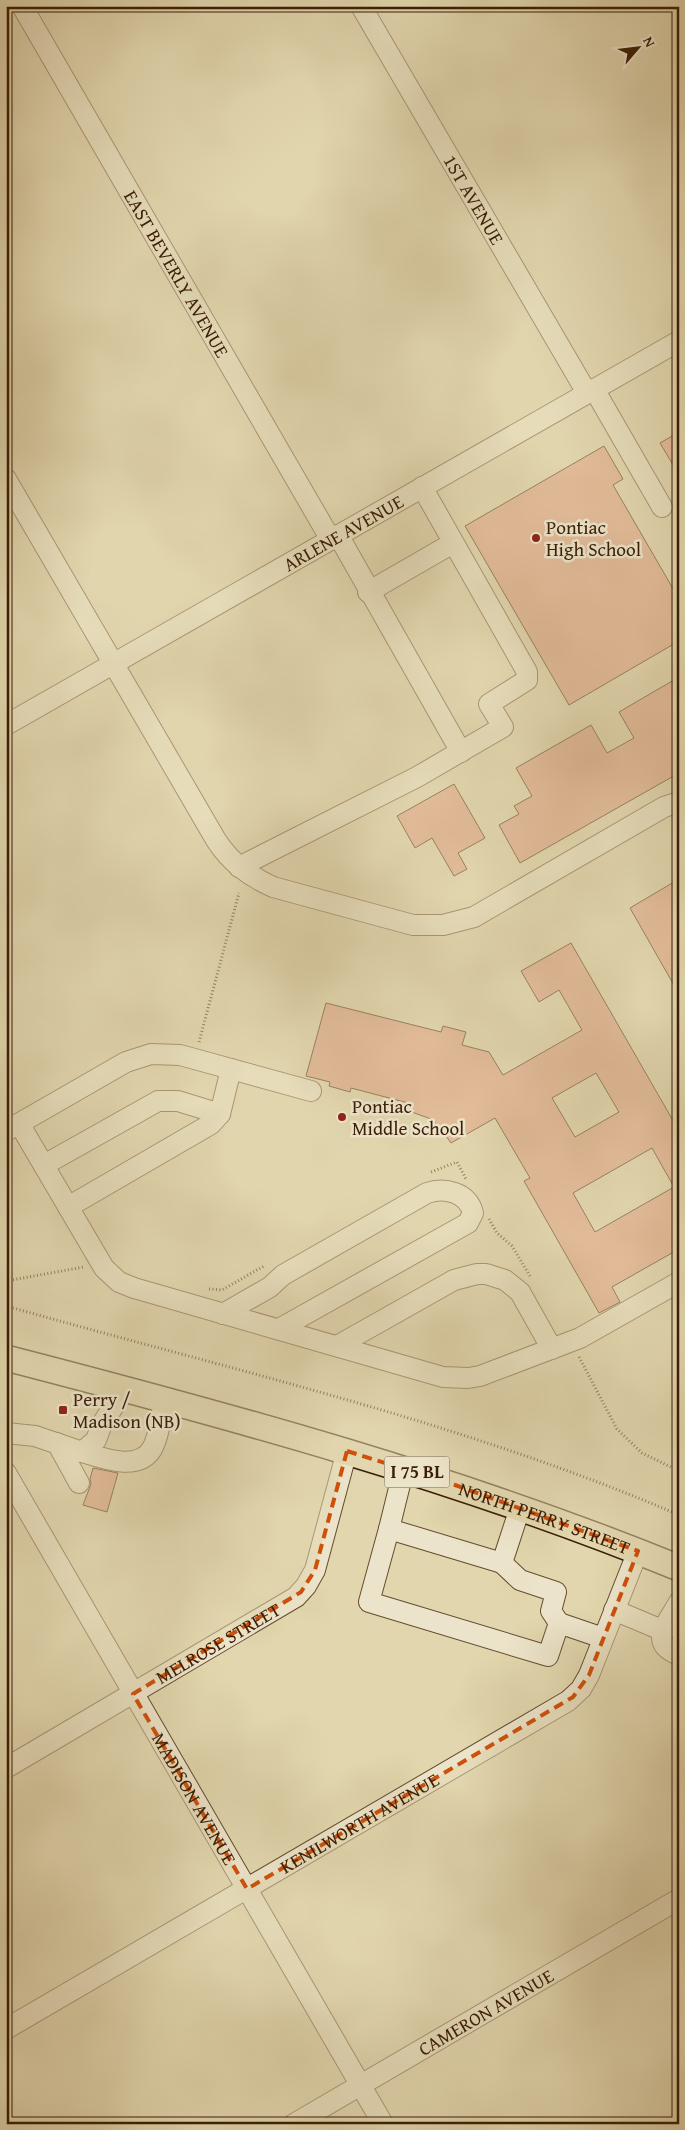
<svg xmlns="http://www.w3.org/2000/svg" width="685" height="2130" viewBox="0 0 685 2130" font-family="'Gentium Book Plus',serif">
	<rect width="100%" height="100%" fill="#e1d6ad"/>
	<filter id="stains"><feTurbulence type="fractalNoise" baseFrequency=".004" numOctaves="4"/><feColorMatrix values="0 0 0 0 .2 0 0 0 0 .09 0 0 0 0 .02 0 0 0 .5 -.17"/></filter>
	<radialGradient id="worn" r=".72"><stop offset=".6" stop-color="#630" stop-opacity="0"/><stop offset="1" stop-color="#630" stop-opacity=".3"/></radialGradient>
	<g fill="#e39e81" stroke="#3a1d05" fill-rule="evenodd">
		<polygon points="679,432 679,475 660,443"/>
		<polygon points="604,446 623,479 613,485 679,599 679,641 569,705 465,526"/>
		<polygon points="679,677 679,773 520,863 499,825 519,814 514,806 532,796 516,768 591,725 607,753 634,738 619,712"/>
		<polygon points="454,784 485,838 458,853 467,869 454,876 432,838 415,848 397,816"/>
		<polygon points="679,879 679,994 630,908"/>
		<path d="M571,943L679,1131V1249L612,1287L620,1302L599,1313L524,1181L530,1178L495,1118L451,1143L438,1125L431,1119L409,1111L412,1104L351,1088L350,1092L329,1086L330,1082L306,1076L326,1003L441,1032L443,1026L466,1032L462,1045L489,1052L503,1075L582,1030L559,990L539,1002L521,971ZM596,1073L619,1112L575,1137L552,1098ZM652,1148L674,1187L595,1232L573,1193Z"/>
		<polygon points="93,1468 118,1473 107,1512 83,1505 91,1484 90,1479"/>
	</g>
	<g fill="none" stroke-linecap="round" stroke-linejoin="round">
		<defs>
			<g id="minor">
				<path id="s1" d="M22,6L331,540"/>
				<path id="s2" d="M361,6L587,393"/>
				<polyline points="594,389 662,507"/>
				<path d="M6,479L216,840C231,863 249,876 273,887L413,925H443L474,917L664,807L679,802"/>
				<polyline points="338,535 461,752"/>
				<polyline points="368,592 453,543"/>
				<path id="s3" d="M6,725L679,341"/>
				<polyline points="239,867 417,777 503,727 489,704 527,680 527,672 422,487"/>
				<polyline points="20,1125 104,1268 119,1282 134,1288 443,1377 468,1378 480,1376 580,1338 679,1282"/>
				<polyline points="6,1131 126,1062 151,1054 180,1055 311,1091"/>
				<polyline points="44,1165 158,1101 178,1101 220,1114"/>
				<polyline points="68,1207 211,1124 220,1114 231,1069"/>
				<path d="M223,1314L270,1287L283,1275L427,1193C444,1187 468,1192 473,1213L468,1223L279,1329"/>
				<polyline points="337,1346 454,1280 477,1274 486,1274 505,1280 520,1292 552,1349"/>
				<polyline points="6,1433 35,1436 82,1452 96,1440 102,1424 124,1390"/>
				<polyline points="57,1443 79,1483"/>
				<path d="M82,1452C102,1458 140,1473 153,1447C160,1433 161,1416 164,1401"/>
				<polyline points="404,1468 389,1529 502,1563 520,1508"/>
				<path id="s4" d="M6,1473L383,2124"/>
				<polyline points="389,1529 369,1602 548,1656 559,1623 603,1638"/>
				<polyline points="502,1563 520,1580 556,1592 551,1611 559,1623"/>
				<path d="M679,1602C668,1623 647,1643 679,1655"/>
				<polyline points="614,1610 664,1631"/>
				<path id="s5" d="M6,1768L296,1597L306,1586L315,1570L347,1451"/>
				<path id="s6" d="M6,2029L568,1701L581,1689L589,1675L638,1551"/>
				<path id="s7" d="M294,2124L679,1899"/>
			</g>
			<g id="major">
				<path id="s8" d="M6,1358C234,1417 461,1479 679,1568"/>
			</g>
		</defs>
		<use href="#minor" stroke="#644b2f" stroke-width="22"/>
		<use href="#major" stroke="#3a1d05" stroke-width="28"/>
		<g stroke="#3a1d05" stroke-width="3" stroke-dasharray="1 2.5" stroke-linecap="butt">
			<polyline points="199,1042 239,893"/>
			<polyline points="431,1172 457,1162 466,1179"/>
			<polyline points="489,1219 497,1233 512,1246 530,1276"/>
			<polyline points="6,1281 84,1267"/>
			<polyline points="209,1289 222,1290 264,1266"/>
			<path d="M6,1306C232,1370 463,1422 679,1515"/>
			<polyline points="579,1357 617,1429 642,1453 679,1471"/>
		</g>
		<use href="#minor" stroke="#ece4ca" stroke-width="20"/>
		<use href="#major" stroke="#e1d6ad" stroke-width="25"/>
	</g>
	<path d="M0 0H685V2130H0ZM347,1451L455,1485L638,1551L589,1675L573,1697L247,1889L133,1694L301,1592L315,1570Z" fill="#e1d6ad" fill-opacity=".55" fill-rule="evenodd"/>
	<path fill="none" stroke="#ce500b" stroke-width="4" stroke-dasharray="10 6" stroke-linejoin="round" d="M347,1451L455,1485L638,1551L589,1675L573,1697L247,1889L133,1694L301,1592L315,1570Z"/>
	<g fill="#8f2418" stroke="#ece4ca" stroke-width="2">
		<circle cx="536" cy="538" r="5"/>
		<circle cx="342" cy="1117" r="5"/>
		<rect x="58" y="1405" width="10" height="10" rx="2.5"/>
	</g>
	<g text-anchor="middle" stroke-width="5" stroke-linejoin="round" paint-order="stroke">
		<rect fill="#ece4ca" stroke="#6f5940" stroke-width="1" x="384.5" y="1456.5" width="65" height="31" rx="4"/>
		<g font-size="18" font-weight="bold" fill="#3a1d05">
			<text x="417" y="1478">I 75 BL</text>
		</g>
		<g font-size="19" fill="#3a1d05" stroke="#ece4ca">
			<text dy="7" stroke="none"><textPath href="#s2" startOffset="224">1ST AVENUE</textPath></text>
			<text dy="7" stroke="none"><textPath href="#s1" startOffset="309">EAST BEVERLY AVENUE</textPath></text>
			<text dy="7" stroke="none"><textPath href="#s3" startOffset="388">ARLENE AVENUE</textPath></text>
			<text dy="7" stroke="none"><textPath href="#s8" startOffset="562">NORTH PERRY STREET</textPath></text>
			<text dy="7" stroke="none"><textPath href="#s5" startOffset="246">MELROSE STREET</textPath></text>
			<text dy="7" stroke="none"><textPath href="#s4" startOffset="376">MADISON AVENUE</textPath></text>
			<text dy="7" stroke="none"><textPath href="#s6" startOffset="409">KENILWORTH AVENUE</textPath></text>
			<text dy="7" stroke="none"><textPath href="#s7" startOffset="222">CAMERON AVENUE</textPath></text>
		</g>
		<g font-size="19" fill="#3a1d05" stroke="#ece4ca" text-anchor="start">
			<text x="546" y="534">Pontiac<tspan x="546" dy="22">High School</tspan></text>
			<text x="352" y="1113">Pontiac<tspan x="352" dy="22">Middle School</tspan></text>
			<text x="73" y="1406">Perry /<tspan x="73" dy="22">Madison (NB)</tspan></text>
		</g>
	</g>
	<rect width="685" height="2130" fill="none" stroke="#e1d6ad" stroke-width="25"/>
	<rect x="8" y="8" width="670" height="2115" fill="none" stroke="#3a1d05" stroke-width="2.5"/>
	<rect x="12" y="12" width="660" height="2105" fill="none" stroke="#3a1d05"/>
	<g transform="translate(638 48) rotate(62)" stroke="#ece4ca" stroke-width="4" paint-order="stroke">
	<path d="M0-4L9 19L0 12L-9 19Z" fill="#3a1d05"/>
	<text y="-8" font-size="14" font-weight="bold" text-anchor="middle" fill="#3a1d05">N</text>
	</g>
	<rect width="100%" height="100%" filter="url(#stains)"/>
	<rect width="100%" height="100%" fill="url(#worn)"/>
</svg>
